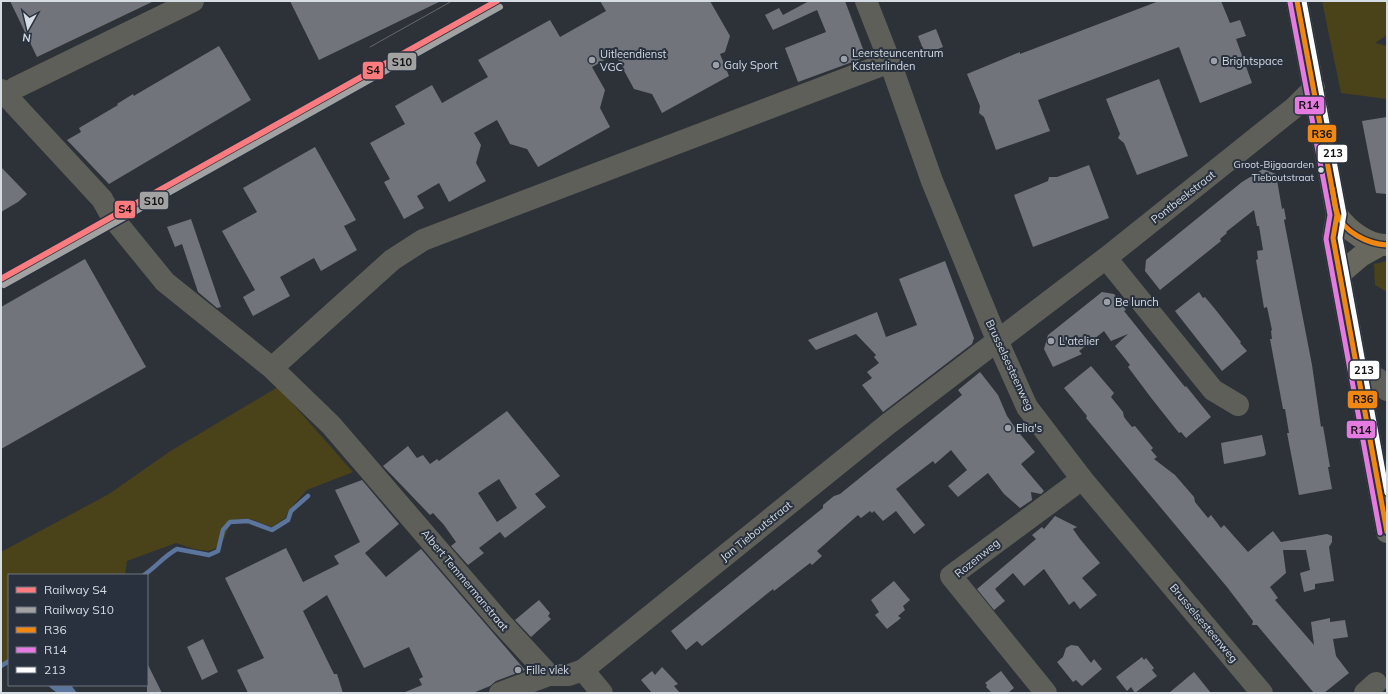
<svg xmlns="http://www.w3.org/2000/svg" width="1388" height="694" viewBox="0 0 1388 694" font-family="Mulish,sans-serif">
	<rect width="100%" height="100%" fill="#2d3238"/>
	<g fill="#4a4219">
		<polygon points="1322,1 1387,1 1387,35 1375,43 1387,46 1387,99 1341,93"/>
		<polygon points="1387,261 1387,292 1375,285 1374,264"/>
		<path d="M278,387L353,472L307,490L289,510L285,518L272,527C251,522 257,515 232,521L221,545L214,549L208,551L194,549L176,543L127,561L125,575H9V658L1,664V552L109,494L169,452Z"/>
	</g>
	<polygon fill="#5b759d" points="47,685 71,685 77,693 57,693"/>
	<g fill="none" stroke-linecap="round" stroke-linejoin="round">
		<g stroke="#5b759d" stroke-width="4.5">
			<path d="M144,575C156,567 164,556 177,549L209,555L218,551L223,530L230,522L248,521L272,530L288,520L291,511L308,496"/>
			<polyline points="1,666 9,661"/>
		</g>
	</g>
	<g fill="#71757b" fill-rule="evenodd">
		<polygon points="10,1 154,1 37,57"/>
		<polygon points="290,1 441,1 319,60"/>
		<polygon points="600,1 710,1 730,36 725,52 720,54 729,76 662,113 652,94 634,89 615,54 592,67 605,90 600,108 610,127 538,167 527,149 510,144 497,120 474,133 481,145 476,163 486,181 449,202 439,183 417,196 424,208 404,219 384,182 390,179 370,143 405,124 395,106 432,85 442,103 488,77 478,60 550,20 560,37 606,11"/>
		<polygon points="809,1 845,1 866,57 798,82 785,48 826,32 817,10 773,30 765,15 779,8 783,15"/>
		<polygon points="1159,1 1221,1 1230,23 1240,20 1246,36 1236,39 1252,83 1200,103 1179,47 1038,100 1050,131 996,150 984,117 979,113 980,106 967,74 1020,52 1020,54"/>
		<polygon points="936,29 943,47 925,54 918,36"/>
		<polygon points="219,46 251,100 109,184 67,140 81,132 79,128 118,105 117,104 133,94 134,96 137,94"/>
		<polygon points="1159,79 1188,156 1137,175 1124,143 1118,138 1120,134 1106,99"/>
		<polygon points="1387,117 1387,194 1376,193 1362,121"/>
		<polygon points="315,147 356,220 344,226 357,250 321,271 314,258 280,277 290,296 253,316 243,297 255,290 222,231 257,212 243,188"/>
		<polygon points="1089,165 1109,218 1033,247 1014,195 1048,181 1049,177 1057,177"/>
		<polygon points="1,167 27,194 18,202 1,212"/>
		<polygon points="1263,169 1276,174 1282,209 1284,208 1286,219 1284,220 1312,365 1321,427 1323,426 1330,467 1328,467 1332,489 1299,495 1287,433 1289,433 1285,409 1283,409 1270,339 1272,339 1271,331 1272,330 1267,307 1264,308 1256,260 1258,259 1257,251 1263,250 1259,226 1257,226 1254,210 1226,232 1227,233 1220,239 1221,241 1160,290 1145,271 1146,260 1242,182"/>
		<polygon points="191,219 221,307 217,308 198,292 182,244 175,247 167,227"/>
		<polygon points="85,259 146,367 1,449 1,307"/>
		<polygon points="945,261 974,338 972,344 883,412 862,385 872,378 867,372 879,363 874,357 876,355 856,334 816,350 808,340 877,312 886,337 917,325 899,279"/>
		<polygon points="1102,292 1114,294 1126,310 1124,311 1185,387 1186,386 1211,417 1186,438 1181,432 1179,433 1152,399 1128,367 1130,365 1115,346 1128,334 1111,341 1104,331 1079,351 1082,354 1053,367 1044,349 1048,335"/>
		<polygon points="1199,292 1203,298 1205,297 1215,309 1241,342 1240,343 1247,351 1222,371 1175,311"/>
		<polygon points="1091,366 1114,393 1111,397 1123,412 1124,417 1127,421 1132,427 1135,426 1153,448 1151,450 1157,457 1154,459 1175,475 1194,497 1195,502 1208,518 1211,515 1221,528 1224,525 1248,552 1273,531 1281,542 1327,534 1332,536 1332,542 1329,547 1334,581 1315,584 1315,589 1304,592 1300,573 1310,570 1306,550 1283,550 1286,573 1270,587 1278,598 1275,600 1314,645 1311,622 1330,618 1330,622 1345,620 1348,637 1333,639 1336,656 1349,673 1324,693 1314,693 1257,625 1252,625 1253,621 1227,587 1086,418 1087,416 1064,388"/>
		<polygon points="980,372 998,395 1007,416 1016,429 1035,452 1021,464 1044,491 1041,494 1031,492 1032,500 1020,508 1004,494 988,473 958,497 948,486 967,470 951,450 935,464 933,461 896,489 925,525 914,534 896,511 883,521 874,511 872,513 870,511 861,518 858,515 817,551 822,556 812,565 810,563 774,591 773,589 702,646 697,641 686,650 671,631 823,508 823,505 834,496 840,494 962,395 958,390"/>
		<path d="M507,411L560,476L535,494L546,507L505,538L500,532L479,548L484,553L468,565L451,546L456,542L444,525L433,513L430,515L383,466L408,446L417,458L423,455L430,464L437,459L439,461ZM499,479L517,508L497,522L478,493Z"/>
		<polygon points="1262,435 1266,454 1264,456 1224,464 1221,443"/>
		<polygon points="362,480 399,524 365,553 386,577 421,549 525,670 496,681 490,686 473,693 403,693 422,685 419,679 423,677 409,647 364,668 327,595 303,611 334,674 337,674 343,693 248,693 237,670 264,658 225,578 286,548 303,582 339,564 334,556 360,542 335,490"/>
		<polygon points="1055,516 1077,527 1073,529 1080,539 1100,563 1082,578 1097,595 1080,609 1074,601 1069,605 1044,569 1024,586 1013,573 995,589 1005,601 994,610 977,589 1036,539 1032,535 1042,527 1044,529"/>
		<polygon points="894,581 910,600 903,606 905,610 898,616 901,618 887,629 875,615 879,612 871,600"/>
		<polygon points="539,600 550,613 548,616 551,619 531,637 515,620"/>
		<polygon points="203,639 218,672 202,680 187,647"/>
		<polygon points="1071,645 1078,646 1091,663 1094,659 1102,669 1082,686 1076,680 1073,682 1057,662 1063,657 1066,648"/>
		<polygon points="1142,657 1144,660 1146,658 1154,668 1152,670 1157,676 1135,693 1131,687 1127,691 1116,677"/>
		<polygon points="147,663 162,693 147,693"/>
		<polygon points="662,667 678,684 674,686 680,693 652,693 641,680 652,671 655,675"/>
		<polygon points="1001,671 1014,688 1008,693 992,693 986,687 987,685 985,683"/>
		<polygon points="1194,672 1211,693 1169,693"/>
	</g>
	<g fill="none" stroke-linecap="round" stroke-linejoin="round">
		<g stroke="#5f5f59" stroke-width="22">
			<polyline points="866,1 890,62 932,181 997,340 1027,407 1082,479 1262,693"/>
			<polyline points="1,90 102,199 112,217 165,282 272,368 331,425 502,624 549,675"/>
			<polyline points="6,95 15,88 193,1"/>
			<polyline points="1106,258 1213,390 1238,405"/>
			<polyline points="272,368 392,260 423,240 890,62"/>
			<polyline points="1359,372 1370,380 1378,379 1387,390"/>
			<polyline points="583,670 602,693"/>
			<polyline points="500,693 549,675 569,675 583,670 888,424 1106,258 1295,107 1314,88"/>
			<polyline points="1046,693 951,576 1082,479"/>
			<polyline points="1365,693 1376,683"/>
		</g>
		<g stroke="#69685f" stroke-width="22">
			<polyline points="1297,1 1337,215 1333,238 1387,532"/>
			<path d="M1337,215C1348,230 1368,246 1387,245"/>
			<polyline points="1340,274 1361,256 1379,246"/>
		</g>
		<polyline stroke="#666868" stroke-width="1" points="370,47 452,1"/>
		<defs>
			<g id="bus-1">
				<polyline points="1297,1 1337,215 1333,238 1387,532"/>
				<path d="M1332,188C1334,196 1334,205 1337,213C1343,232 1368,244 1387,245"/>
			</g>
			<polyline id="bus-2" points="1290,2 1330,215 1326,239 1380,533"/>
			<polyline id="bus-3" points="1304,1 1344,214 1340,238 1387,493"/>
		</defs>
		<use href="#bus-1" stroke="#28313d" stroke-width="8"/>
		<use href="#bus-2" stroke="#28313d" stroke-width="8"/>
		<use href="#bus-3" stroke="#28313d" stroke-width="8"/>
		<use href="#bus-1" stroke="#f18713" stroke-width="5"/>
		<use href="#bus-2" stroke="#e57be0" stroke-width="5"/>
		<use href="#bus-3" stroke="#fff" stroke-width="5"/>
		<defs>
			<polyline id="rail-1" points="1,279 497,1"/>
			<polyline id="rail-2" points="4,285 500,7"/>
		</defs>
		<use href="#rail-1" stroke="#28313d" stroke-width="9"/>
		<use href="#rail-2" stroke="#28313d" stroke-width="9"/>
		<use href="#rail-1" stroke="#fc7b7f" stroke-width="6"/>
		<use href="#rail-2" stroke="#a2a2a2" stroke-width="6"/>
	</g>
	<g fill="#9ba0a8" stroke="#28313d" stroke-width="1.5">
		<circle cx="844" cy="59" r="4"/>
		<circle cx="592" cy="60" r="4"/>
		<circle cx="1214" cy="61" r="4"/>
		<circle cx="716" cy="65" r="4"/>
		<circle cx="1107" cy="302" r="4"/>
		<circle cx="1051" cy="341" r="4"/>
		<circle cx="1008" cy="428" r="4"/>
		<circle cx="518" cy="670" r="4"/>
	</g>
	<circle fill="#d6dce4" stroke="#28313d" stroke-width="1.5" cx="1321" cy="170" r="3.5"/>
	<g text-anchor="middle" stroke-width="4" stroke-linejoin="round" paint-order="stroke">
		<g font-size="10" fill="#d6dce4" stroke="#28313d" text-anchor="end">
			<text x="1314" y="168">Groot-Bijgaarden<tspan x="1314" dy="13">Tieboutstraat</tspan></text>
		</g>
		<g font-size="11" fill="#d6dce4" stroke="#28313d" text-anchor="start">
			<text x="852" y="57">Leersteuncentrum<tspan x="852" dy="13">Kasterlinden</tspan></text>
			<text x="600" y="58">Uitleendienst<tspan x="600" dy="13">VGC</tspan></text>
			<text x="1222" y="65">Brightspace</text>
			<text x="724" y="69">Galy Sport</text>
			<text x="1115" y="306">Be lunch</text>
			<text x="1059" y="345">L'atelier</text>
			<text x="1016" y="432">Elia's</text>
			<text x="526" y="674">Fille vlek</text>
		</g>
		<g font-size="11" fill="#d6dce4" stroke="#28313d">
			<text transform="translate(1183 197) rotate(-38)" y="4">Pontbeekstraat</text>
			<text transform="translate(1010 365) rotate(65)" y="4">Brusselsesteenweg</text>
			<text transform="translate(756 531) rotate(-39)" y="4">Jan Tieboutstraat</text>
			<text transform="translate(977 558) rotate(-39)" y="4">Rozenweg</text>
			<text transform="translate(465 580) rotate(50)" y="4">Albert Temmermanstraat</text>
			<text transform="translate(1204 623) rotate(50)" y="4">Brusselsesteenweg</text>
		</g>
	</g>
	<g stroke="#28313d" stroke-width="1.5">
		<rect x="387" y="52" width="30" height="19" rx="4" fill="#a2a2a2"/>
		<rect x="362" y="61" width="22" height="19" rx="4" fill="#fc7b7f"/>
		<rect x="1294" y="96" width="31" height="19" rx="4" fill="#e57be0"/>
		<rect x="1307" y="124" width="30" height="19" rx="4" fill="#f18713"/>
		<rect x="1317" y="144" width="31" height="19" rx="4" fill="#fff"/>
		<rect x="139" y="191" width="30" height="19" rx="4" fill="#a2a2a2"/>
		<rect x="114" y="200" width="22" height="19" rx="4" fill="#fc7b7f"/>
		<rect x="1349" y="360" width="31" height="20" rx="4" fill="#fff"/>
		<rect x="1347" y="390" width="31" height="19" rx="4" fill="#f18713"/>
		<rect x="1346" y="420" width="30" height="19" rx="4" fill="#e57be0"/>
	</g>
	<g font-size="11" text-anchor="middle" font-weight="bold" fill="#111">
		<text x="402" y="66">S10</text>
		<text x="373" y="74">S4</text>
		<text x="1309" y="109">R14</text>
		<text x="1322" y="138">R36</text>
		<text x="1333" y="157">213</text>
		<text x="154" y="205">S10</text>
		<text x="125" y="213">S4</text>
		<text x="1364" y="374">213</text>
		<text x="1363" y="403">R36</text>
		<text x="1361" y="434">R14</text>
	</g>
	<rect width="1388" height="694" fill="none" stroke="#d6dce4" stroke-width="4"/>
	<rect x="8" y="574" width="140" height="112" fill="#28313d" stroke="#6e7580"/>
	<rect x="16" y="587" width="20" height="6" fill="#fc7b7f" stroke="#6e7580"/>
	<text x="44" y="594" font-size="12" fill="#d6dce4">Railway S4</text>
	<rect x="16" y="607" width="20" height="6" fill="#a2a2a2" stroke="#6e7580"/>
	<text x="44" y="614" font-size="12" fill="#d6dce4">Railway S10</text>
	<rect x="16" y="627" width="20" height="6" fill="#f18713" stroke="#6e7580"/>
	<text x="44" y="634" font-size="12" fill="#d6dce4">R36</text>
	<rect x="16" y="647" width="20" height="6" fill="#e57be0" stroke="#6e7580"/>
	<text x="44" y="654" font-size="12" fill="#d6dce4">R14</text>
	<rect x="16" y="667" width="20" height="6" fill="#ffffff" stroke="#6e7580"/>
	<text x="44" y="674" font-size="12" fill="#d6dce4">213</text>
	<g transform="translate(28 28) rotate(188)" stroke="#28313d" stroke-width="3" paint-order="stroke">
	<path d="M0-3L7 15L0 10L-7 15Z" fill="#d6dce4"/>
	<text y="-6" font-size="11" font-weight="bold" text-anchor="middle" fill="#d6dce4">N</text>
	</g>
</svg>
